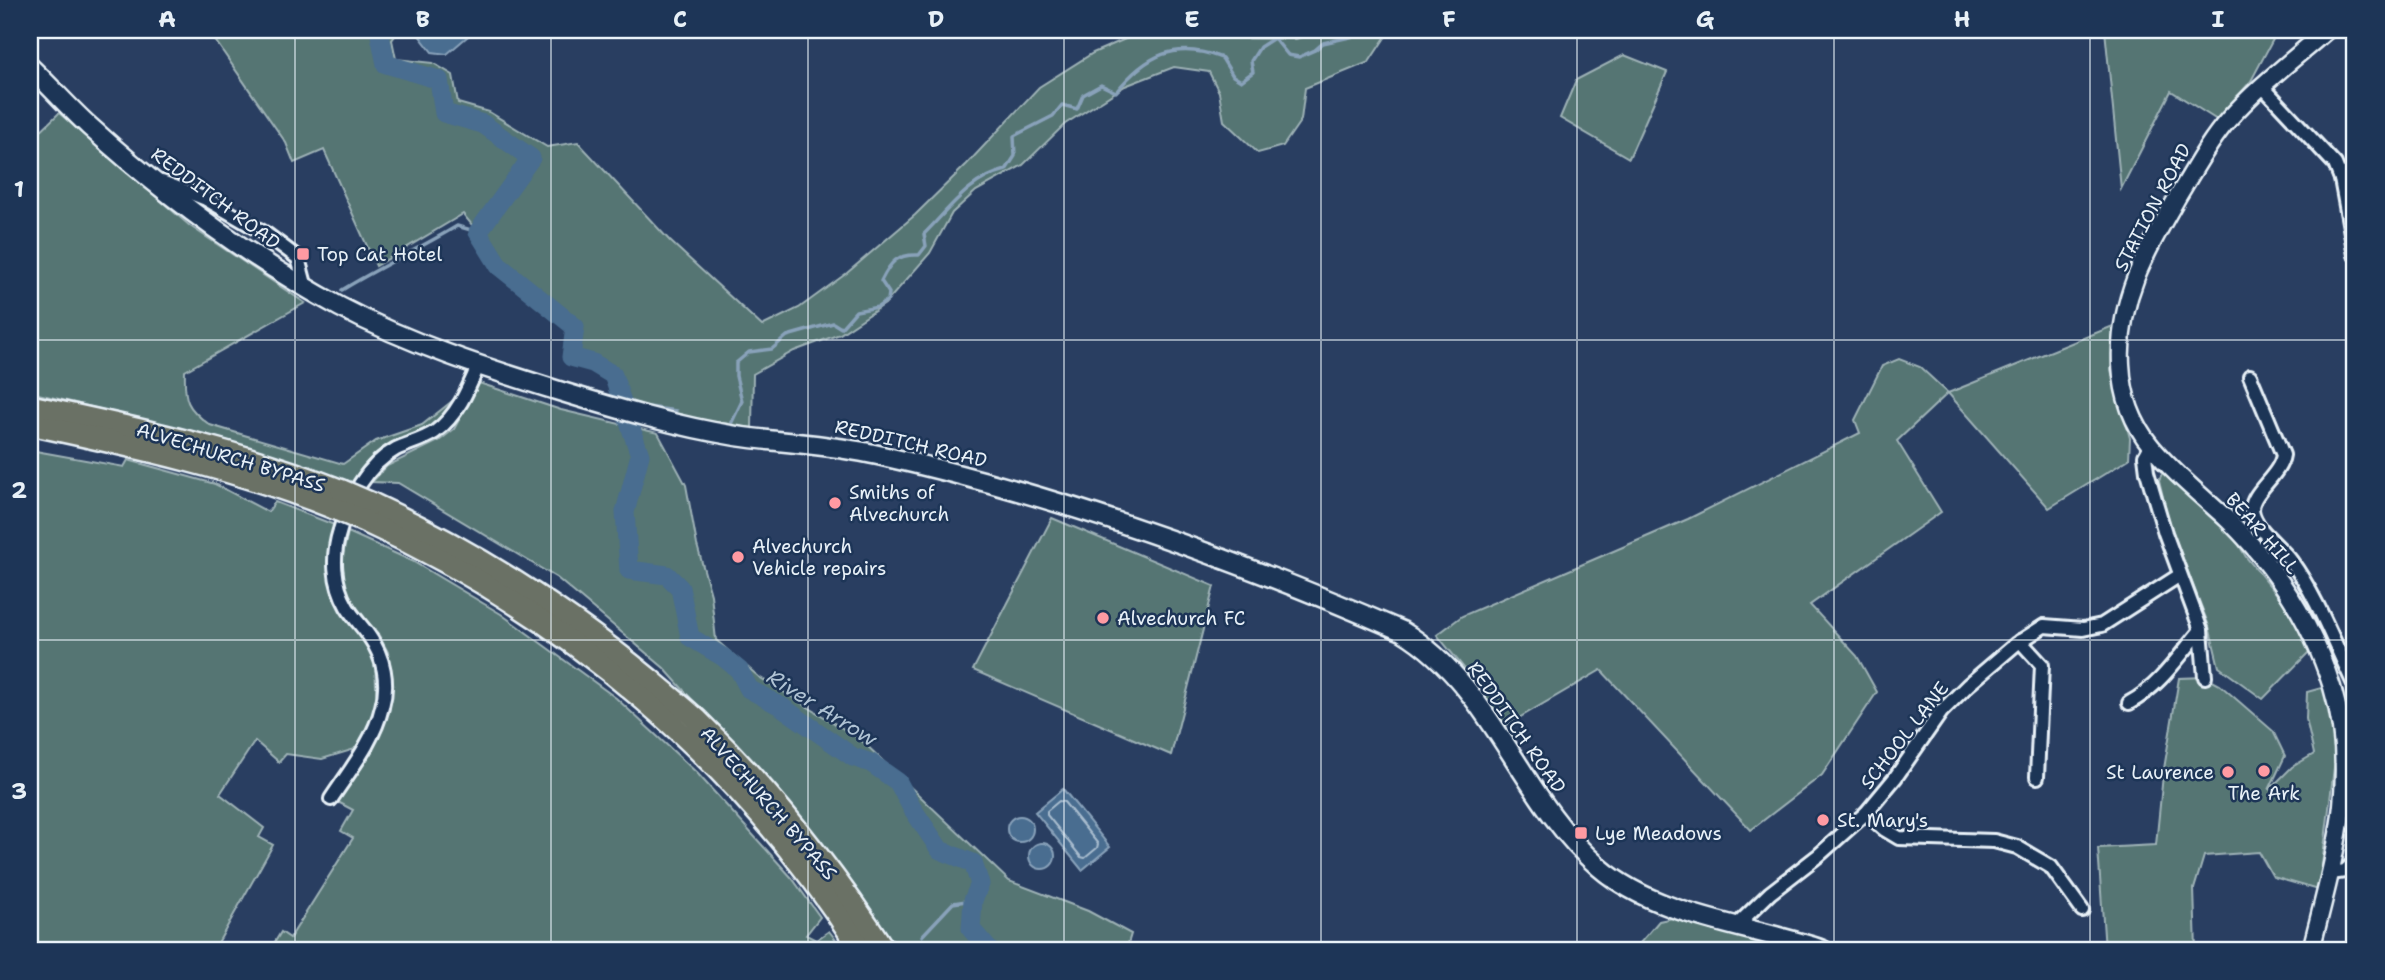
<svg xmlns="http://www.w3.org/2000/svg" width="2385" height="980" viewBox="0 0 2385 980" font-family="'Shantell Sans',sans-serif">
	<rect width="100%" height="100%" fill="#293e61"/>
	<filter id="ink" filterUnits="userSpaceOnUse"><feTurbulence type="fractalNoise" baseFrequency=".0143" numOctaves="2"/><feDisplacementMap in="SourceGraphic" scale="14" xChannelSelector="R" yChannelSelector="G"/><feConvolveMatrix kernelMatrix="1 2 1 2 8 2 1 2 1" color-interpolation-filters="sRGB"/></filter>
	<g filter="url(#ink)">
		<g fill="#547473" stroke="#9eb2b6" stroke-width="2">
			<polygon points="208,30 399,30 392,40 396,59 433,63 453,75 458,103 489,112 547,147 578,142 670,241 762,326 799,308 847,273 915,215 967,164 1039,87 1093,53 1146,30 1184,30 1220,38 1296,39 1321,30 1390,30 1369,62 1305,88 1301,120 1283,146 1258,153 1224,121 1219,92 1209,72 1174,67 1125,86 1065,124 1023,165 976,191 952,213 930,253 885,304 840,334 794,351 753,374 752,428 717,422 705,425 651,411 622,399 613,375 593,363 571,357 574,327 499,266 478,232 463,214 376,266 324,150 294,163 286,143"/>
			<polygon points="2105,30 2278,30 2251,81 2217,120 2171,91 2121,189"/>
			<polygon points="1624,55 1667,72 1629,158 1560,118 1576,80"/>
			<path d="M59,113L190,226L305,303L185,371C184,400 186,408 210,425L343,464L376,441L422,425L456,398L439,422L425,432L399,441L371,458L352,482L161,424L30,392V141Z"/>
			<polygon points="2113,326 2111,370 2130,438 2129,459 2049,508 1948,393 1897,441 1941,512 1810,605 1857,656 1877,692 1822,775 1751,830 1601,670 1505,726 1473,679 1437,635 1462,616 1688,519 1860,433 1855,420 1882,366 1899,359 1920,367 1948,393"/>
			<polygon points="479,383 561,410 658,433 686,485 697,545 711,595 716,640 759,677 860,739 1009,881 1088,911 1131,934 1126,950 899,950 704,713 664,668 557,578 398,483 372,482 387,466 439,441 454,429"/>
			<polygon points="30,450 124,467 128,460 215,484 268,512 275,502 337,526 332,573 375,661 377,713 355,749 322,759 286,754 279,762 255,741 220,794 264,828 259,837 273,845 214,950 30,950"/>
			<polygon points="2163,471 2236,540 2246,557 2289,609 2309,652 2263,699 2219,667 2209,626 2169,523 2159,480"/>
			<polygon points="1052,518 1214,586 1171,755 973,670"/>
			<polygon points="348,532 412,561 501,614 616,698 697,773 792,878 820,917 806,935 816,940 829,931 844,950 270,950 281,932 290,938 353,838 341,831 353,810 336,801 389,713 393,682 388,652 376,630 359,614 345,587 341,564"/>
			<polygon points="2205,677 2220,685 2273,731 2285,756 2269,790 2292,767 2314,754 2306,719 2307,692 2325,687 2336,751 2319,890 2273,877 2259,852 2204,856 2194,889 2196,950 2105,950 2098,848 2156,845 2163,775 2179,678"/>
			<polygon points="1673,918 1712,927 1781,950 1634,950 1659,921"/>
		</g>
		<g fill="#496d90" stroke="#89a2ba" stroke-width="2">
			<polygon points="415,30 464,30 468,36 447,54 432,52"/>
			<polygon points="1063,789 1110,847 1082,870 1035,812"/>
			<circle cx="1020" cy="829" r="13"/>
			<circle cx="1042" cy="856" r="13"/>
		</g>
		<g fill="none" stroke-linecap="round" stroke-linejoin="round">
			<polygon stroke="#a8bcce" stroke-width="2" points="1059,801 1064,802 1098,844 1097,848 1085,858 1081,857 1047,815 1047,811"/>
			<g stroke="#89a2ba" stroke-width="3.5">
				<path d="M342,290C379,267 419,249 457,226L478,232"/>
				<polyline points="622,399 642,406 676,411"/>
				<path d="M732,422L742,401L736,376V363L749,352L772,349L787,336L833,323L841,328L856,311L878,307L888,300L889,293L881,281C891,261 897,254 919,255L926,246L924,234C950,208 969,179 1006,170L1015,156L1014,136L1053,116L1062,105L1077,109L1083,95L1101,85L1116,92C1146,55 1175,40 1222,58L1233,76L1241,81L1253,72L1251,61L1260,47L1274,38L1288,55L1299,57L1315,50L1323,43L1359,35L1361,30"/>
				<polyline points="922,936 953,903 973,900"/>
			</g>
			<polyline stroke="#496d90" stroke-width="19" points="383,30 380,35 386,64 439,80 444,113 483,124 531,158 478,232 499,266 575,327 571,357 593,363 613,375 640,455 625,512 629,570 667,575 680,588 690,637 723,657 739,670 749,689 782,707 853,757 871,763 898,782 912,808 940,850 973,863 980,884 973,900 971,929 989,950"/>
			<defs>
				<g id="minor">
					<polyline points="2262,86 2335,164 2341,179 2355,255"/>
					<polyline points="2341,179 2355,165"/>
					<polyline points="162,182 206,199 266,234 298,258 306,288"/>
					<path d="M2250,376L2283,455C2280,476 2251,492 2252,510C2254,529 2281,547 2291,561C2319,600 2334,644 2355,686"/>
					<polyline points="2151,446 2145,456 2147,472 2165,533 2201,630 2205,677"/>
					<polyline points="2020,641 2042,665 2037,777"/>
					<path d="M2129,703C2159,687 2179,656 2201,630"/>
					<path d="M331,799C350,770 374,741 382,707C389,683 384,657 369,636C362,626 353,617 347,607C333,583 332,555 340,530C349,498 367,465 396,449C409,443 423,440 435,432C457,416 468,390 478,366"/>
					<polyline points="1866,813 1884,829 1899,838 1994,841 2017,847 2051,867 2082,910"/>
					<polyline points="2331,873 2345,871 2355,862"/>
					<polyline points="1736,926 1770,893 1819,855 1866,813 1895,778 1941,712 1968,685 2016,644 2044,626 2083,629 2102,625 2180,575"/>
				</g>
				<path id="tertiary" d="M2311,950C2333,861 2360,779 2332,687C2312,623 2275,566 2228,520C2202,496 2173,473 2151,446C2112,399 2115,331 2136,277C2147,249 2163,223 2178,196C2194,170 2208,143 2228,120C2257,87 2294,59 2327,30"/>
				<path id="secondary" d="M30,67C50,86 68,107 89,126C164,194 251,259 340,307C410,344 485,368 559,391C618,409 675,426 736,436C783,443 831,444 878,455C1058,495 1233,558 1402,631C1493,686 1520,799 1599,867C1658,918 1751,925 1823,950"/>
				<g id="trunk">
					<path d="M30,406C136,428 241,451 342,491"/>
					<path d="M30,424C133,446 235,468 334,508"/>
					<path d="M372,504C472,550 564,609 649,679C665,693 682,706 697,720C768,789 831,868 884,950"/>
					<path d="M364,521C566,613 742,762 861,950"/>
				</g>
			</defs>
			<use href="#minor" stroke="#e8f1f8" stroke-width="18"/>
			<use href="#tertiary" stroke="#e8f1f8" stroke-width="21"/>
			<use href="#secondary" stroke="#e8f1f8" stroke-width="23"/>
			<use href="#trunk" stroke="#e8f1f8" stroke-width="26"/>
			<use href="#minor" stroke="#1d3557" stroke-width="12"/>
			<use href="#tertiary" stroke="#1d3557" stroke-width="16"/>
			<use href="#secondary" stroke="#1d3557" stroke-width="18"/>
			<use href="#trunk" stroke="#6b7165" stroke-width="21"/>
			<defs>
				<g id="trunk-bridge">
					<polyline points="342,491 372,504"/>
					<polyline points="334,508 364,521"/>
				</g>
			</defs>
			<use href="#trunk-bridge" stroke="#e8f1f8" stroke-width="26" stroke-linecap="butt"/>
			<use href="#trunk-bridge" stroke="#6b7165" stroke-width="21"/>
		</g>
	</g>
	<path fill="none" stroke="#e8f1f8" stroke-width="2" stroke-opacity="0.55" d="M295,30V950M551,30V950M808,30V950M1064,30V950M1321,30V950M1577,30V950M1834,30V950M2090,30V950M30,340H2355M30,640H2355"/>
	<g fill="#ff9aa2" stroke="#1d3557" stroke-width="2.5">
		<rect x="296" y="247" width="14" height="14" rx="3.5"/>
		<circle cx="835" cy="503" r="7"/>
		<circle cx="738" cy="557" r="7"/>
		<circle cx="1103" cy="618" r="7"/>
		<circle cx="2264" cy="771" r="7"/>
		<circle cx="2228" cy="772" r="7"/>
		<circle cx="1823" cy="820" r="7"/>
		<rect x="1574" y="826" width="14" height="14" rx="3.5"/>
	</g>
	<g text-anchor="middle" stroke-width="5" stroke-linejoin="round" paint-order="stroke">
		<g font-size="19" fill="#e8f1f8" stroke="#1d3557">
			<text transform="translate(216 198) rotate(37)" y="7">REDDITCH ROAD</text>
			<text transform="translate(2152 207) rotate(-62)" y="7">STATION ROAD</text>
			<text transform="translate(911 443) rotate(13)" y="7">REDDITCH ROAD</text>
			<text transform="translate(231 457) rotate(17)" y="7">ALVECHURCH BYPASS</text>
			<text transform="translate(2263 533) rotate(49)" y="7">BEAR HILL</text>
			<text transform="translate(1517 727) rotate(55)" y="7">REDDITCH ROAD</text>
			<text transform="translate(1904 735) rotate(-52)" y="7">SCHOOL LANE</text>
			<text transform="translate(769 803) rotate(49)" y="7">ALVECHURCH BYPASS</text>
		</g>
		<g font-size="19" fill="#e8f1f8" stroke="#1d3557" text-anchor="start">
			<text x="317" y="261">Top Cat Hotel</text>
			<text x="849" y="499">Smiths of<tspan x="849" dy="22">Alvechurch</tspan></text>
			<text x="752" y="553">Alvechurch<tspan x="752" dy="22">Vehicle repairs</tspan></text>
			<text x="1117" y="625">Alvechurch FC</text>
			<text x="2214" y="779" text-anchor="end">St Laurence</text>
			<text x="2264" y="800" text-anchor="middle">The Ark</text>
			<text x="1837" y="827">St. Mary's</text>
			<text x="1595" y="840">Lye Meadows</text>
		</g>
		<g font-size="21" font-style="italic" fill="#b0c3d4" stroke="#1d3557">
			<text transform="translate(822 708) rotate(32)" y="7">River Arrow</text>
		</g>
	</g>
	<rect width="2385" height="980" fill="none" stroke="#1d3557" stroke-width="77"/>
	<rect x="38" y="38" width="2308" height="904" fill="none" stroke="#e8f1f8" stroke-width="2.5"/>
	<g font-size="23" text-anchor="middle" font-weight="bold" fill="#e8f1f8">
		<text x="167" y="27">A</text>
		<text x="423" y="27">B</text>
		<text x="680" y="27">C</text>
		<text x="936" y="27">D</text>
		<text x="1192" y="27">E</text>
		<text x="1449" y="27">F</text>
		<text x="1705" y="27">G</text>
		<text x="1962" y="27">H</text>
		<text x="2218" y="27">I</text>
		<text x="19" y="197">1</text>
		<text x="19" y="498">2</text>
		<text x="19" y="799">3</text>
	</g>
</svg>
